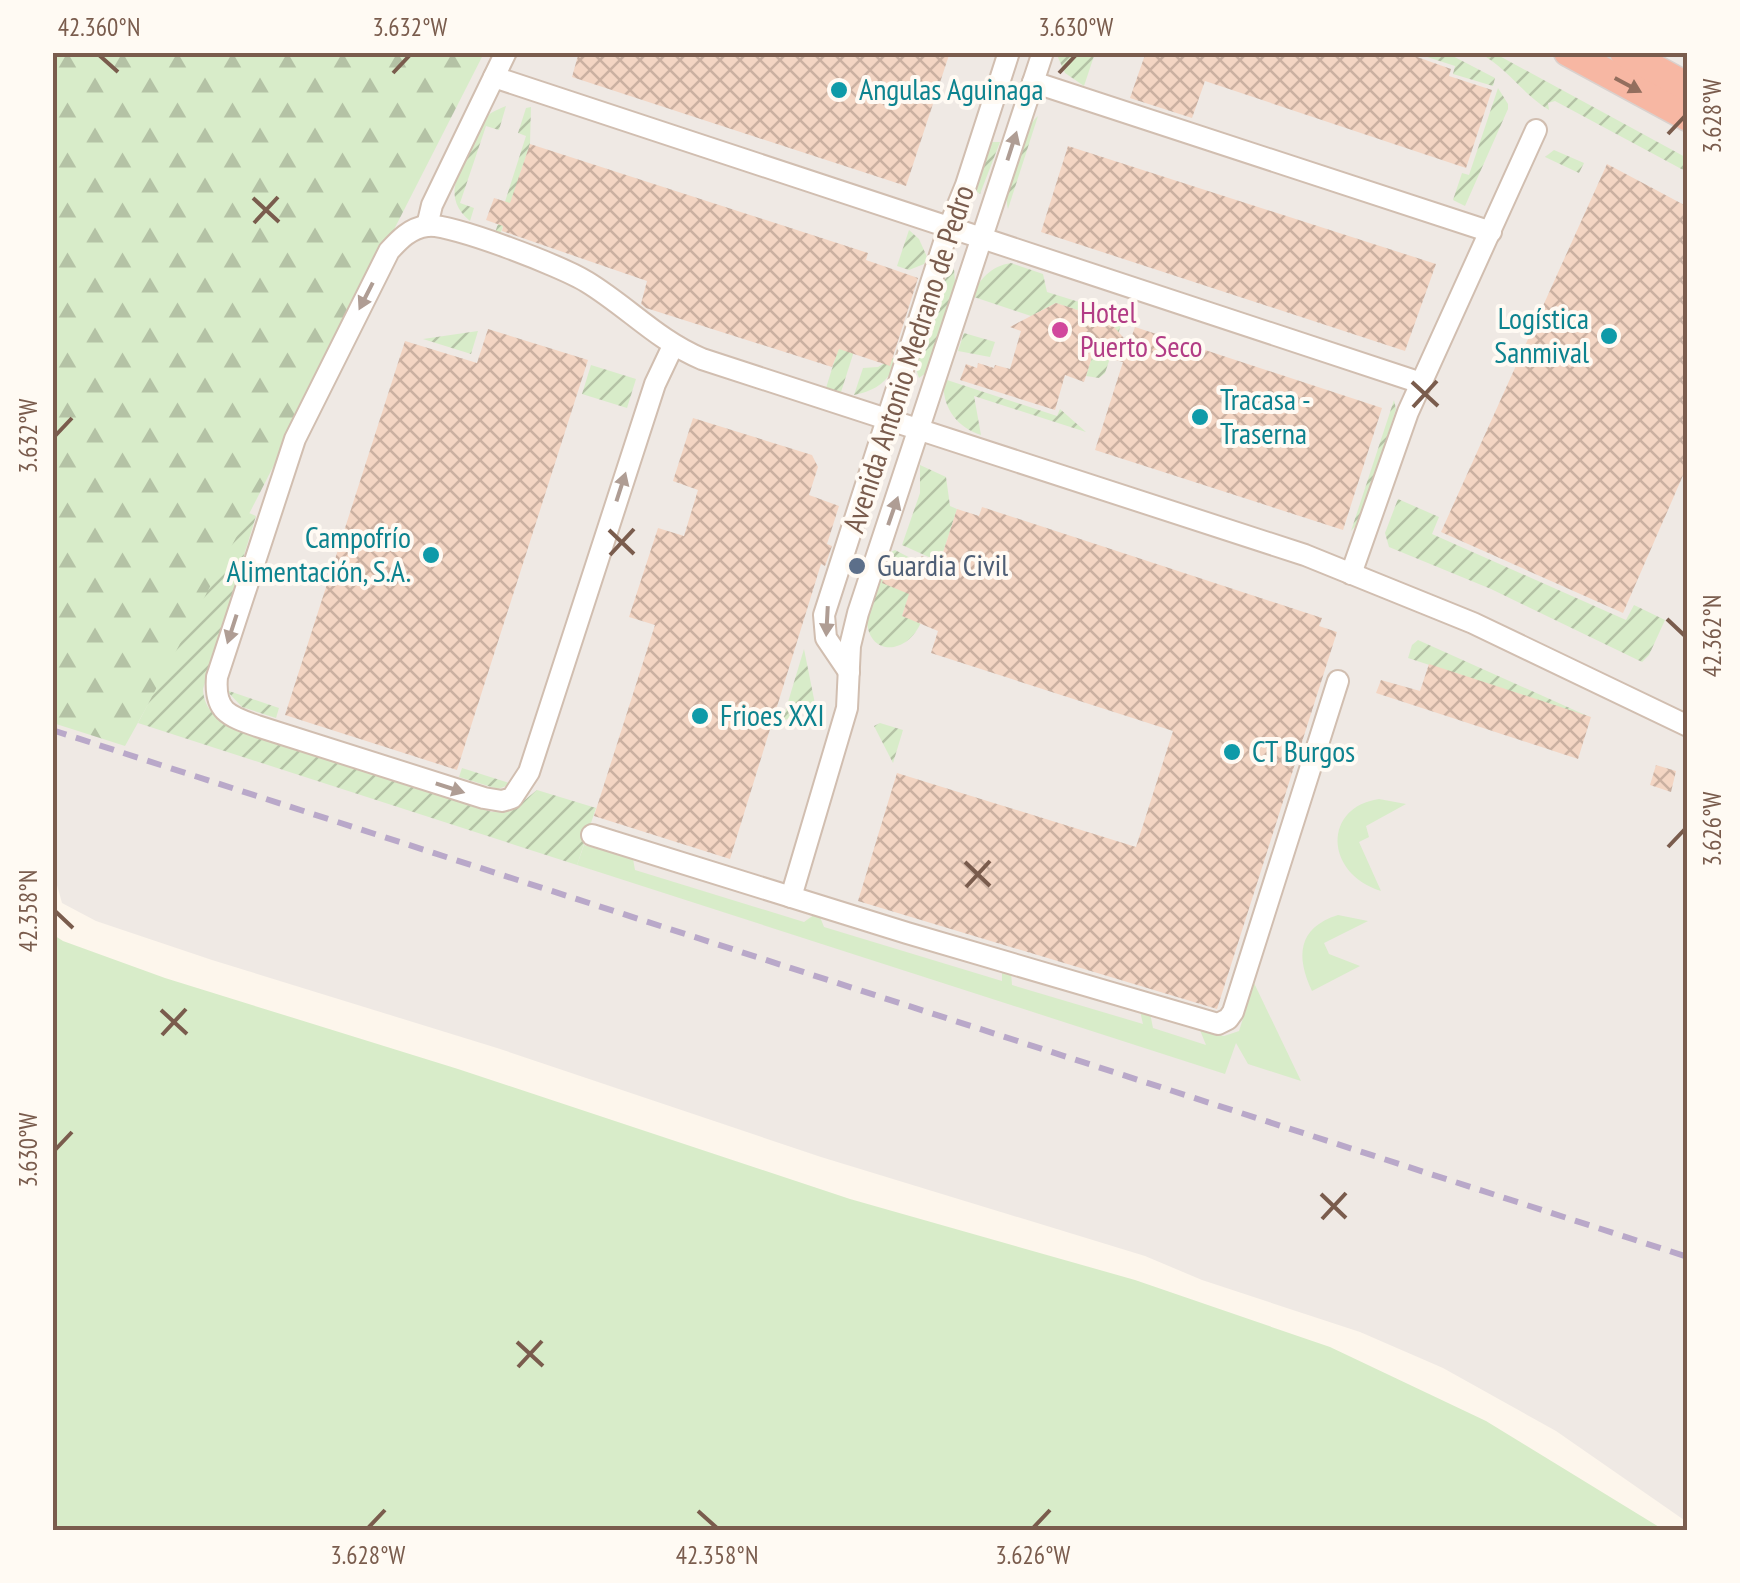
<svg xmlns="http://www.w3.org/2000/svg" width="1740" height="1583" viewBox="0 0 1740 1583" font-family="'PT Sans Narrow',sans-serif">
	<defs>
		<pattern id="forest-firs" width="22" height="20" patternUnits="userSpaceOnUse" patternTransform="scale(2.5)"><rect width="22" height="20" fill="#d8ecc9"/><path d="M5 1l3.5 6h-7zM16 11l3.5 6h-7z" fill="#b4c2a5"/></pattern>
		<pattern id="garden-furrows" width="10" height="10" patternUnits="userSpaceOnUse" patternTransform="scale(2.5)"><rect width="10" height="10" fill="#d8ecc9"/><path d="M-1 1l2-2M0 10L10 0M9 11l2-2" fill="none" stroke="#b4c2a5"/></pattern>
		<pattern id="building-cross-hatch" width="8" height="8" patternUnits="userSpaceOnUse" patternTransform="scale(2.5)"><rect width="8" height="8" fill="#f3d5c3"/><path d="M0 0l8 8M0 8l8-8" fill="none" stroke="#cab0a1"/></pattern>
	</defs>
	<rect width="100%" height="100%" fill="#fdf6ec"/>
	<polygon fill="#efe9e4" points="52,53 1687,53 1687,1522 1556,1431 1443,1368 1360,1332 1202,1280 1145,1256 821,1157 497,1048 212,960 96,921 62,903 52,867"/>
	<g fill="#d8ecc9">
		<path d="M1379,799L1406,804L1366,826L1369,837L1359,842L1381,891C1324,873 1323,807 1379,799Z"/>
		<polygon points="584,845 633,859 635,870 804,922 818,912 824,927 1002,981 1002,969 1011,972 1012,985 1143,1024 1140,1011 1150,1013 1153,1028 1206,1045 1200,1030 1224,1036 1239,1031 1254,983 1301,1081 1248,1064 1236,1043 1225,1074 577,865"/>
		<path d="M1338,915L1368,921L1324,943L1329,954L1360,966L1312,991C1296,957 1297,928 1338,915Z"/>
		<polygon points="52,934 63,941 165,978 458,1069 850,1199 1135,1280 1330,1347 1486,1421 1664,1530 53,1530"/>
	</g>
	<polygon fill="url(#forest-firs)" points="53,53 484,53 196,618 125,746 53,723"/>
	<g fill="url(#garden-furrows)">
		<polygon points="1056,53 1095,53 1084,86 1065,73"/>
		<polygon points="1415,53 1447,53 1495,78 1493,86 1453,74 1455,66"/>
		<path d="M1479,53H1494L1687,158V172L1555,101L1548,103L1549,110C1521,93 1508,68 1479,53Z"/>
		<polygon points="1498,88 1508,104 1508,109 1465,206 1453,200 1462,173 1469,175"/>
		<path d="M506,106L499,130L486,126L460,203L474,208L470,221C443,199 457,174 470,148C475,137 481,121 491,113C496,110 501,108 506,106Z"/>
		<polygon points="531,107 530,144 500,235 495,233 526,136 518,133 526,108"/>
		<path d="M1038,116L1008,209C1002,190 1022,129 1038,116Z"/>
		<polygon points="992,142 1000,142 980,194 976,191"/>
		<polygon points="1554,150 1584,163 1579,173 1545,157"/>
		<polygon points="909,230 919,239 927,257 924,264 909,270 897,266"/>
		<path d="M1011,263L1043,274L1047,292L1124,316L1105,373L1099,378L1086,376L1093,354L1100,356L1110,324L1108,320L1056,303L1031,316L971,296C980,279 991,266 1011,263Z"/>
		<polygon points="954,269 956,293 932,368 919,378 914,363 939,286"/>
		<polygon points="478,331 471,354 423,339"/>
		<polygon points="964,333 995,342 990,357 958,351"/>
		<polygon points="841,340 856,345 841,392 826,388"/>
		<path d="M895,357L898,358C889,381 878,390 854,395L863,368L878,367Z"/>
		<polygon points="591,365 636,379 627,408 582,394"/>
		<path d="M944,379L1057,416L1060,409L1086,432L974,396L981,435C956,427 941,406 944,379Z"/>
		<polygon points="1394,400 1396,409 1360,521 1351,531"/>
		<polygon points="920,465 946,477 950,506 957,509 940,562 902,545 920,493"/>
		<polygon points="1398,499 1439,517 1432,534 1626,620 1634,605 1665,620 1649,655 1642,662 1491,589 1389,547 1385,533"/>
		<path d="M249,513L256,516L203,689C204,712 219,719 237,730L492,812L514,809L537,790L596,808L577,865L138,723Z"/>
		<path d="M895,550L920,563L902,616L921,622C909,653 871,658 867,623C864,602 880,574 887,554Z"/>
		<polygon points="1418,640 1592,718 1408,658 1412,645"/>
		<polygon points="804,649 815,704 782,722"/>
		<polygon points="226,690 279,708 276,718 242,707"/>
		<polygon points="880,723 903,730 893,763 874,726"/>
		<polygon points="462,768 512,784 498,789 459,777"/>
	</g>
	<g fill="url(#building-cross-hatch)">
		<polygon points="579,52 950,52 906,186 572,77"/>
		<polygon points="1146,52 1403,52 1451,69 1449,76 1492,90 1466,168 1205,81 1192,118 1130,98"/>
		<polygon points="530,144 868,253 866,260 918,278 890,366 839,349 832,367 646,308 641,304 647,281 502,231 503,226 486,220 494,198 510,203"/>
		<polygon points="1068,146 1436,264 1405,351 1041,232"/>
		<polygon points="1607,164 1688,207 1688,464 1623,613 1441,532"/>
		<polygon points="1056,303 1108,320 1129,344 1135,327 1382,408 1343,530 1095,450 1123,362 1093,354 1084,382 1065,375 1055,410 960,380 966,364 977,368 978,363 994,368 995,365 1010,369 1021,331 1010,327"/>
		<polygon points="488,329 588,360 457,770 285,715 405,341 477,363"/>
		<polygon points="693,418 812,455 818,467 809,495 839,506 827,544 832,546 825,566 821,564 730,859 594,816 655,625 629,617 658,528 684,536 698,490 673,481"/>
		<polygon points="982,507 1322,618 1319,626 1337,632 1217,1009 858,901 897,773 1136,847 1173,731 931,653 938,631 902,616 909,594 882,583 888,566 895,569 898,558 919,566 921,556 940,562 957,509 979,516"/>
		<polygon points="1429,664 1591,717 1578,759 1376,693 1381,680 1420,691"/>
		<polygon points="1656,765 1676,771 1671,792 1650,785"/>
	</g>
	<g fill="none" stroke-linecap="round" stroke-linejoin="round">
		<defs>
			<g id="minor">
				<polyline points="494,77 1421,383"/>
				<polyline points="1033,82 1491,232"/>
				<polyline points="427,226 432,205 506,52"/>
				<path d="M673,346L655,384L529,772L512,798L502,801L484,798L257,726C228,716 214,711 217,677L295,439L389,251C399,240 410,228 427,226C451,223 563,267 587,282C628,307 657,340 702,359L1305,555L1473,623L1688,726"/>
				<polyline points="1351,574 1408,412 1536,130"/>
				<polyline points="849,672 826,638 824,615 949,227 966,185 1009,52"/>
				<polyline points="592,835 907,933 1218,1024 1228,1019 1233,1012 1338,681"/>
				<polyline points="791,897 847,708 850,646 858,613 1043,52"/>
			</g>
			<g id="highway">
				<polyline points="1568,52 1688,117"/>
				<polyline points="1624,52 1688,87"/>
			</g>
		</defs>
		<use href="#minor" stroke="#d1beb0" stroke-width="24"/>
		<use href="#highway" stroke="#dad1cd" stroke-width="31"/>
		<use href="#minor" stroke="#fff" stroke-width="20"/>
		<use href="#highway" stroke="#f7b7a3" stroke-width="28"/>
		<polyline stroke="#b9a8c9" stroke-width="6" stroke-dasharray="15 10" stroke-linecap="butt" points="52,730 1688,1257"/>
	</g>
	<defs><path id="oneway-solid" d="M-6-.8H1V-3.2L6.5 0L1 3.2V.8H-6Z" transform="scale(2.5)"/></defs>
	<use fill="#936e5e" href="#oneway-solid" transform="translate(1628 85) rotate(28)"/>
	<g fill="#af9d94">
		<use href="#oneway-solid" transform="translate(1012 146) rotate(-72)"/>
		<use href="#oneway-solid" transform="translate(366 296) rotate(117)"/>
		<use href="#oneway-solid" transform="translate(621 487) rotate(-72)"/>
		<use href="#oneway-solid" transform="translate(893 511) rotate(-71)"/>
		<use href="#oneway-solid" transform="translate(827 621) rotate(93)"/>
		<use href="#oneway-solid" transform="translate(232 629) rotate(108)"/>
		<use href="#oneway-solid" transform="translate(450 788) rotate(18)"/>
	</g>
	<path fill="none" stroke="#7a5c4d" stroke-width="4" d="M99,55L118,72M393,73L410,55M1059,73L1076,55M1668,134L1685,116M253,198L279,222M254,223L278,197M1412,382L1438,406M1413,407L1437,381M55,436L72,418M609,530L634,554M610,555L634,529M1667,619L1685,636M1668,847L1685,829M965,862L990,886M966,887L990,861M55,911L73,928M161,1010L187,1034M162,1035L186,1009M55,1150L72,1132M1321,1194L1346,1218M1322,1219L1346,1193M517,1342L543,1366M518,1367L542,1341M698,1511L717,1528M368,1528L385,1510M1033,1528L1050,1510"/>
	<g fill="#0f9aa8" stroke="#fffaf3" stroke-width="4">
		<circle cx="839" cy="90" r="10"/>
		<circle cx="1609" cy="336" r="10"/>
		<circle cx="1200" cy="417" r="10"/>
		<circle cx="431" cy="555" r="10"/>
		<circle cx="700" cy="716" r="10"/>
		<circle cx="1232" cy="752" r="10"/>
	</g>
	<circle fill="#d1479c" stroke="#fffaf3" stroke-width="4" cx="1060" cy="330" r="10"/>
	<circle fill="#5c6f8a" stroke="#fffaf3" stroke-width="4" cx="857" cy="566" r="10"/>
	<g text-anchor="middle" stroke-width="8" stroke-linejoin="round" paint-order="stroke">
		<g font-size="30" fill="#0d838f" stroke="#fffaf3" text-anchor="start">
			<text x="859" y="100">Angulas Aguinaga</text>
			<text x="1589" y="329" text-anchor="end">Logística<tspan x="1589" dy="34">Sanmival</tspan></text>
			<text x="1220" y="410">Tracasa -<tspan x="1220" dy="34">Traserna</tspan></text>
			<text x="411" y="548" text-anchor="end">Campofrío<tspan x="411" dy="34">Alimentación, S.A.</tspan></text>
			<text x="720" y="726">Frioes XXI</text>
			<text x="1252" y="762">CT Burgos</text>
		</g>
		<g font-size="30" fill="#b23c85" stroke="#fffaf3" text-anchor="start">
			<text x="1080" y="323">Hotel<tspan x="1080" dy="34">Puerto Seco</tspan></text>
		</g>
		<g font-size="30" fill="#7a5c4d" stroke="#fffaf3">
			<text transform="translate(909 359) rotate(-72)" y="10">Avenida Antonio Medrano de Pedro</text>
		</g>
		<g font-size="30" fill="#4e5e75" stroke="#fffaf3" text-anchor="start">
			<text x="877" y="576">Guardia Civil</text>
		</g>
	</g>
	<rect width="1740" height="1583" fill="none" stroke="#fffaf3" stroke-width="110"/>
	<rect x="55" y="55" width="1630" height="1473" fill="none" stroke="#7a5c4d" stroke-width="4"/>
	<g font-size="25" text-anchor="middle" fill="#7a5c4d">
		<text x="99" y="36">42.360°N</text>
		<text x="410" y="36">3.632°W</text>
		<text x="1076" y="36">3.630°W</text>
		<text transform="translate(1712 116) rotate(-90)" y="9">3.628°W</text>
		<text transform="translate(28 436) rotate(-90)" y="9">3.632°W</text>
		<text transform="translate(1712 636) rotate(-90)" y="9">42.362°N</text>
		<text transform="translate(1712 829) rotate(-90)" y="9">3.626°W</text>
		<text transform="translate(28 911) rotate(-90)" y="9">42.358°N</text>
		<text transform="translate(28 1150) rotate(-90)" y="9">3.630°W</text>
		<text x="368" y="1564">3.628°W</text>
		<text x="717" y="1564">42.358°N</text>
		<text x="1033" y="1564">3.626°W</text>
	</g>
</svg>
